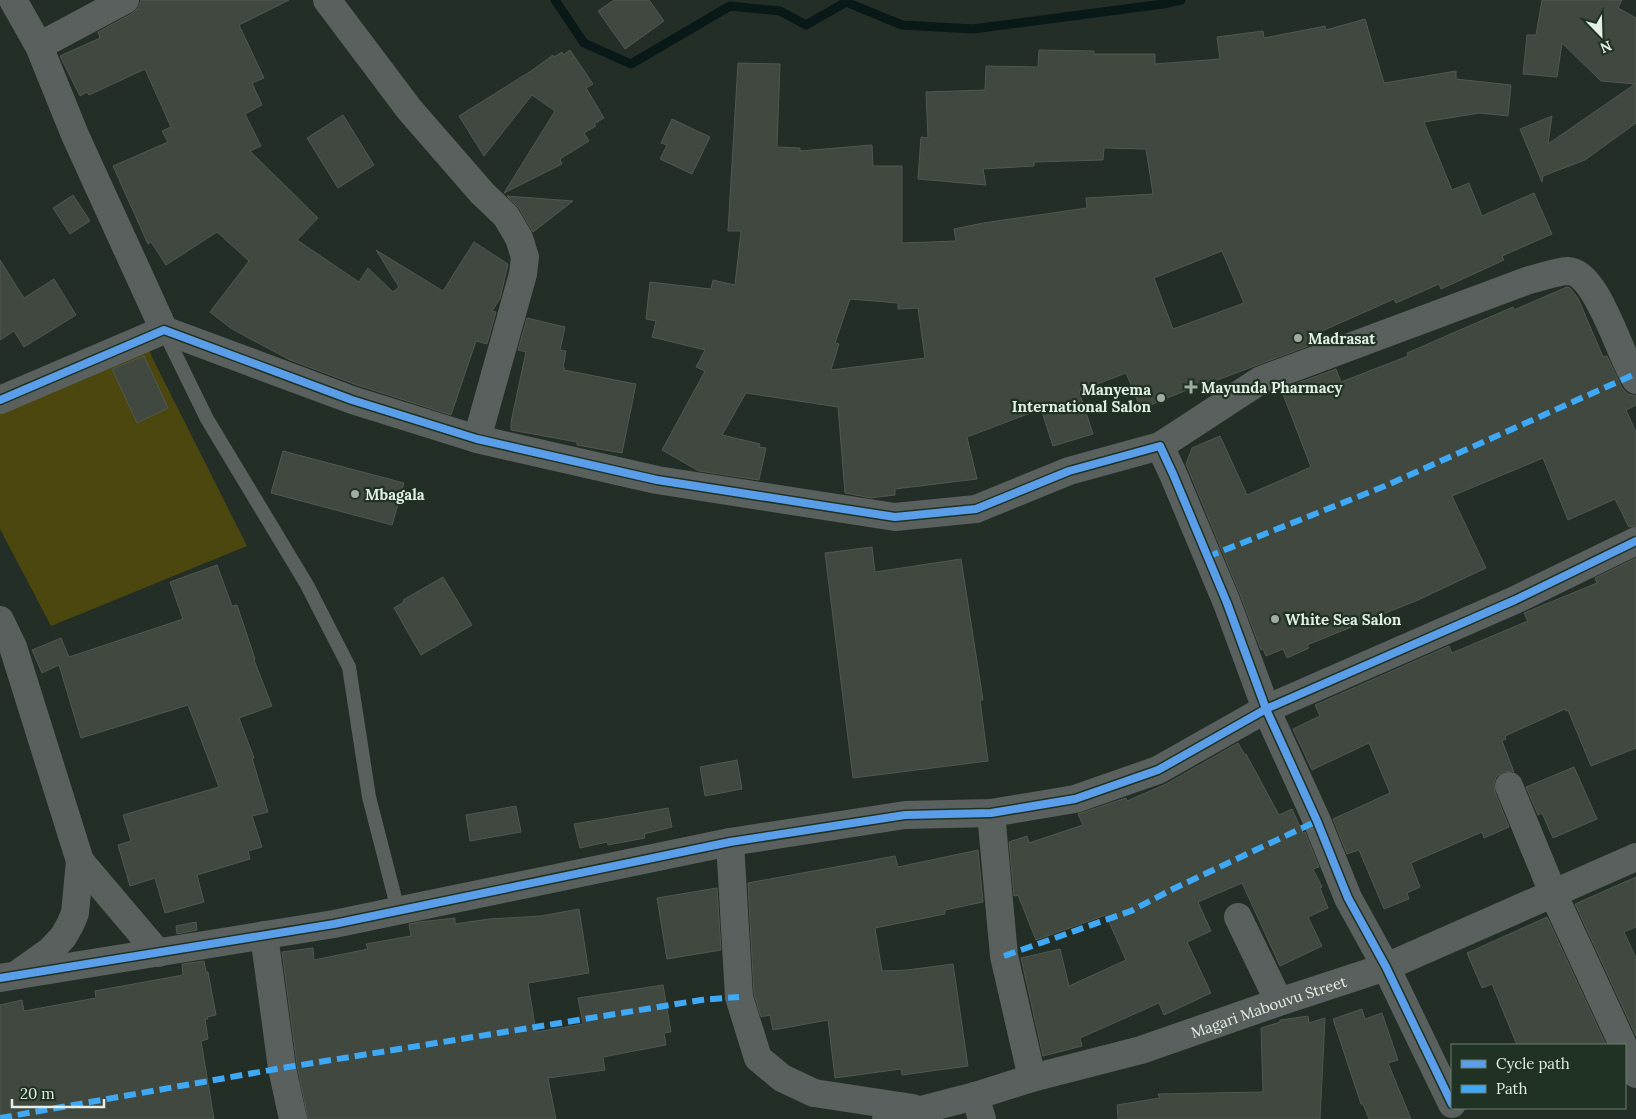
<svg xmlns="http://www.w3.org/2000/svg" width="1636" height="1119" font-family="Lora,serif">
	<style>
		.green { fill: #4b470e }
		.lines { fill: none; stroke-linecap: round; stroke-linejoin: round }
		.stream { stroke: #091918; stroke-width: 9 }
		.building { fill: #40483f; stroke: #505850; fill-rule: evenodd }
		.service { stroke: #5a605d; stroke-width: 14 }
		.minor { stroke: #5a605d; stroke-width: 28 }
		.quiet { stroke: #3fa9f5; stroke-width: 6; stroke-dasharray: 12 6; stroke-linecap: butt }
		.cycleway-casing { stroke: #1f3223; stroke-width: 11 }
		.cycleway { stroke: #5a9eea; stroke-width: 8 }
		.poi-dot { fill: #a0aba2; stroke: #1f3223; stroke-width: 2 }
		.labels { text-anchor: middle; dominant-baseline: central; stroke-width: 4.5; stroke-linejoin: round; paint-order: stroke }
		.poi-label { font-size: 15px; font-weight: bold; fill: #e3eee4; stroke: #1f3223; text-anchor: start }
		.street-label { font-size: 15px; fill: #e3eee4; stroke: #1f3223 }
	</style>
	<rect width="100%" height="100%" fill="#232e26"/>
	<path class="green" d="M145,340l8,19 94,187 -196,80 -51,-97v-131z"/>
	<g class="lines">
		<path class="stream" d="M555,0l29,43 47,21 99,-58 50,5 26,14 40,-23 56,23 71,4 190,-25 18,-4"/>
	</g>
	<g class="building">
		<path d="M141,0h148l-50,25 25,53 -12,5 10,22 -17,9 16,32 -11,5 68,67 -21,22 62,42 9,-14 25,24 6,-5 -23,-37 67,41 31,-49 34,22 -8,35 -8,12 4,1 -9,32 -11,-3 -25,74 -94,-30 -67,-25 -58,-31 -22,-17 39,-51 -32,-29 -51,33 -15,-23 -3,2 -35,-78 55,-24 -6,-11 9,-4 -26,-58 -56,26 -2,-3 -7,4 -20,-40 40,-18 -2,-6 35,-19 5,-5z"/>
		<path d="M614,0h35l15,21 -39,28 -27,-38z"/>
		<path d="M1542,0h80l-4,8 18,10v105l-51,37 -42,16 -1,6 -22,-53 32,-13 -4,28 87,-60 -34,-3 -39,-38 -5,34 -34,-3 4,-39h9z"/>
		<path d="M1365,19l19,64 72,-12v8l55,6 -3,31 -28,-3 -56,9 28,68 17,-7 13,33 52,-23 18,41 -50,22 2,4 -63,29 -2,-5 -43,19 -2,-4 -72,32 2,9 -112,42 -1,-2 -70,29 -15,-36 -47,18 14,43 -40,12 -12,-37 -74,28 10,42 -82,10v6l-24,3 -26,-5 -7,-86 -92,-14 -24,42 38,9 -1,3 7,1 -7,32 -60,-9 -37,-21 43,-79 -9,-4 9,-17 -53,-13 4,-16 -10,-2 4,-37 61,7 2,-9 22,5 6,-54h-13l10,-168 42,1 -3,83 23,1v3l72,-6 1,21h29v77l54,-2 -2,-12 29,-6 104,-15 -1,-10 67,-4 -7,-45 -42,-1 -1,12 -69,2v4l-51,3 3,16 -68,-6 3,-42 7,1 -2,-46 59,-2 1,-24 52,1 1,-17 55,1v3h61v10l65,-5 -3,-22 46,-6 1,7 61,-12 1,4zM1222,251l22,52 -71,26 -19,-51zM850,299l48,4v6l20,-1 7,50 -94,12 8,-26 -4,-1z"/>
		<path d="M570,50l23,34 -7,4 18,30 -10,6 2,2 -12,7 5,8 -29,18 2,5 -58,29 51,-82 -23,-16 -48,61 -25,-40 72,-45 22,-16 1,2 8,-5 1,3z"/>
		<path d="M343,115l31,50 -36,23 -31,-50z"/>
		<path d="M672,119l38,18 -18,37 -32,-15 7,-14 -6,-2z"/>
		<path d="M73,195l17,26 -20,13 -17,-26z"/>
		<path d="M507,196l66,5 -40,31 -14,-24z"/>
		<path d="M0,260l24,38 30,-19 22,36 -52,32 -10,-16 -14,9z"/>
		<path d="M1567,287l3,1 8,10 25,59 4,-1 15,32 6,6 8,2v9l-10,5 10,22v94l-7,1 -14,-28 -47,21 -25,-62 -91,38 34,72 -68,32 -111,45 2,3 -22,10 -4,-9 -17,7 -3,-7 -2,1 -20,-53 -55,-133 6,-16 28,-12 27,59 64,-28 -30,-78 55,-20 5,13 67,-26 -1,-3 106,-46 1,3z"/>
		<path d="M527,318l38,9 -5,23 6,1 -3,17h2l-1,2 72,14 -14,69 -45,-8v-3l-66,-12v-8l15,-70 -8,-2z"/>
		<path d="M144,356l24,52 -31,15 -25,-54z"/>
		<path d="M283,451l121,32 -12,42 -121,-32z"/>
		<path d="M872,547l3,25 86,-13 22,141h-3l8,61 -135,17 -28,-225z"/>
		<path d="M1636,558v190l-45,18 -23,-56 -2,1 -1,-2 -60,27 1,3 -4,2 12,31 -3,-1 -8,1 -7,5 -2,7 1,8 14,35 -25,11 -2,-6 -71,31 9,24 -13,6 2,6 -25,10 -25,-59 -12,4 -14,-35 57,-26 -21,-50 -57,27 -19,-41 27,-13 -5,-11 134,-59 3,7 76,-32 -4,-8 73,-30 -2,-5z"/>
		<path d="M217,565l15,41 5,-1 18,54 -1,1 18,46 -33,12 15,40h-2l16,54 -16,4 10,31 -14,4 2,8 -53,16 7,27 -39,11 -10,-35 -25,8 -12,-41 13,-4 -8,-26 96,-28 -31,-82 -107,33 -22,-73 -17,8 -10,-23 29,-12 8,19 114,-38 -13,-37z"/>
		<path d="M443,577l29,48 -51,30 -27,-47 10,-6 -1,-2z"/>
		<path d="M1238,743l7,12 1,-1 33,61 13,-6 11,24 2,-1 14,35 -6,2 9,18 -2,1 8,20 -20,9 14,29 -42,20 -38,-83 -44,19 13,29 -24,11 24,51 -47,22 -5,-12 -79,35 2,8 -39,10 -22,-98 39,-9 9,37 57,-26 -20,-45 -70,25 -18,-45 -4,1 -5,-54 18,-6 2,7 54,-18 -5,-11 48,-16 1,3 39,-17z"/>
		<path d="M737,760l5,29 -37,7 -5,-29z"/>
		<path d="M1574,767l23,52 -44,19 -11,-25 -4,2 -12,-28z"/>
		<path d="M516,806l5,26 -51,9 -4,-26z"/>
		<path d="M668,808l4,19 -28,7 1,4 -37,7 -1,-3 -27,6 -6,-24z"/>
		<path d="M978,850l5,52 -38,8v4l-70,14 7,43 25,-1 46,-6 15,102 -66,9 -1,-6 -66,9 -7,-58 -55,10 -3,-15 -9,2 -7,-23 -6,-111 147,-27 3,11z"/>
		<path d="M1636,877v50l-12,5 12,26v78l-61,-132z"/>
		<path d="M717,888l4,62 -54,9 -10,-61z"/>
		<path d="M579,909l10,64 -61,10 8,49 47,-8 -5,-26 85,-13 8,47 -7,1 2,12 -63,12 2,13 -57,8 8,41h-248l-11,-54 -15,-113 31,-4 1,12 54,-11 -2,-5 45,-8 -2,-12 10,-2 36,-4v6l34,-5 52,-3z"/>
		<path d="M1547,917l59,128h-89l-25,-61 -10,4 -15,-35z"/>
		<path d="M196,922l1,8 -20,4 -1,-8z"/>
		<path d="M204,961l2,11h2l8,43 -9,2 1,2h-3l3,20 -7,2 13,78h-214v-114l22,-5 2,11 72,-13 -1,-7 88,-16 -1,-11z"/>
		<path d="M1362,1009l3,10 17,-6 16,47 -10,3 23,56h-42l-6,-15h-2l-28,-85z"/>
		<path d="M1308,1016l1,7 16,-5 -5,101h-202l-1,-14 43,-7 -2,-4 105,-2 -2,-64 19,-6v-2z"/>
	</g>
	<g class="lines">
		<path class="service" d="M164,331l43,88 100,166 42,82 20,130 29,113"/>
		<g class="minor">
			<path d="M13,0l26,46 36,89 89,195"/>
			<path d="M327,0l82,109 73,84 24,23 13,22 6,19 -2,17 -46,165"/>
			<path d="M39,46l86,-46"/>
			<path d="M0,400l164,-70 188,70 125,39 180,41 238,37 81,-8 93,-38 91,-25 13,28 54,129 39,106 51,112 31,77 38,69 66,137"/>
			<path d="M1160,446l101,-66 268,-100c11,-2 28,-9 39,-9 30,1 52,86 68,109"/>
			<path d="M0,620l13,27 67,214 -5,52 -5,12 -7,12 -13,14 -31,22"/>
			<path d="M1509,786l44,107 70,152"/>
			<path d="M991,813l13,143 28,122"/>
			<path d="M730,842l9,155 19,61 24,20 32,15 99,15"/>
			<path d="M80,861l78,92"/>
			<path d="M1238,917l41,85"/>
			<path d="M264,935l18,133 11,51"/>
			<path d="M0,978l334,-54 396,-82 175,-27 86,-2 84,-14 83,-29 108,-61 249,-109 121,-59"/>
			<path d="M1625,1050l11,24"/>
			<path d="M975,1096l7,23"/>
			<path id="s1" d="M886,1119l89,-23 57,-18 109,-28 138,-48 107,-35 250,-110"/>
		</g>
		<g class="quiet">
			<path d="M1207,557l178,-71 248,-111"/>
			<path d="M1004,956l127,-45 42,-22 144,-68"/>
			<path d="M0,1118l282,-50 272,-44 147,-24 38,-3"/>
		</g>
		<defs>
			<g id="cycleway">
				<path d="M0,400l164,-70 188,70 125,39 180,41 238,37 81,-8 93,-38 91,-25 13,28 54,129 39,106 51,112 31,77 38,69 66,137"/>
				<path d="M0,978l334,-54 396,-82 175,-27 86,-2 84,-14 83,-29 108,-61 249,-109 121,-59"/>
			</g>
		</defs>
		<use href="#cycleway" class="cycleway-casing"/>
		<use href="#cycleway" class="cycleway"/>
	</g>
	<g class="poi-dot">
		<circle cx="1298" cy="338" r="5"/>
		<path d="M1188.5 379.5h5v5h5v5h-5v5h-5v-5h-5v-5h5z"/>
		<circle cx="1161" cy="398" r="5"/>
		<circle cx="355" cy="494" r="5"/>
		<circle cx="1275" cy="619" r="5"/>
	</g>
	<g class="labels">
		<g class="poi-label">
			<text x="1308" y="338">Madrasat</text>
			<text x="1201" y="387">Mayunda Pharmacy</text>
			<text x="1151" y="389" text-anchor="end">Manyema<tspan x="1151" dy="17">International Salon</tspan></text>
			<text x="365" y="494">Mbagala</text>
			<text x="1285" y="619">White Sea Salon</text>
		</g>
		<g class="street-label">
			<text stroke="none"><textPath href="#s1" startOffset="399">Magari Mabouvu Street</textPath></text>
		</g>
	</g>
	<rect x="1451" y="1044" width="175" height="65" fill="#1f3223" stroke="#6d7d70"/>
	<rect x="1461" y="1060" width="25" height="8" fill="#5a9eea" stroke="#6d7d70"/>
	<text x="1496" y="1069" font-size="15" fill="#e3eee4">Cycle path</text>
	<rect x="1461" y="1085" width="25" height="8" fill="#3fa9f5" stroke="#6d7d70"/>
	<text x="1496" y="1094" font-size="15" fill="#e3eee4">Path</text>
	<g transform="translate(1601 35) rotate(157)" stroke="#1f3223" stroke-width="4" paint-order="stroke">
	<path d="M0-4L9 19L0 12L-9 19Z" fill="#e3eee4"/>
	<text y="-8" font-size="14" font-weight="bold" text-anchor="middle" fill="#e3eee4">N</text>
	</g>
	<path d="M12 1099v8h92v-8" fill="none" stroke="#e3eee4" stroke-width="2.5"/>
	<text x="20" y="1099" font-size="15" fill="#e3eee4" stroke="#1f3223" stroke-width="4" paint-order="stroke">20 m</text>
</svg>
